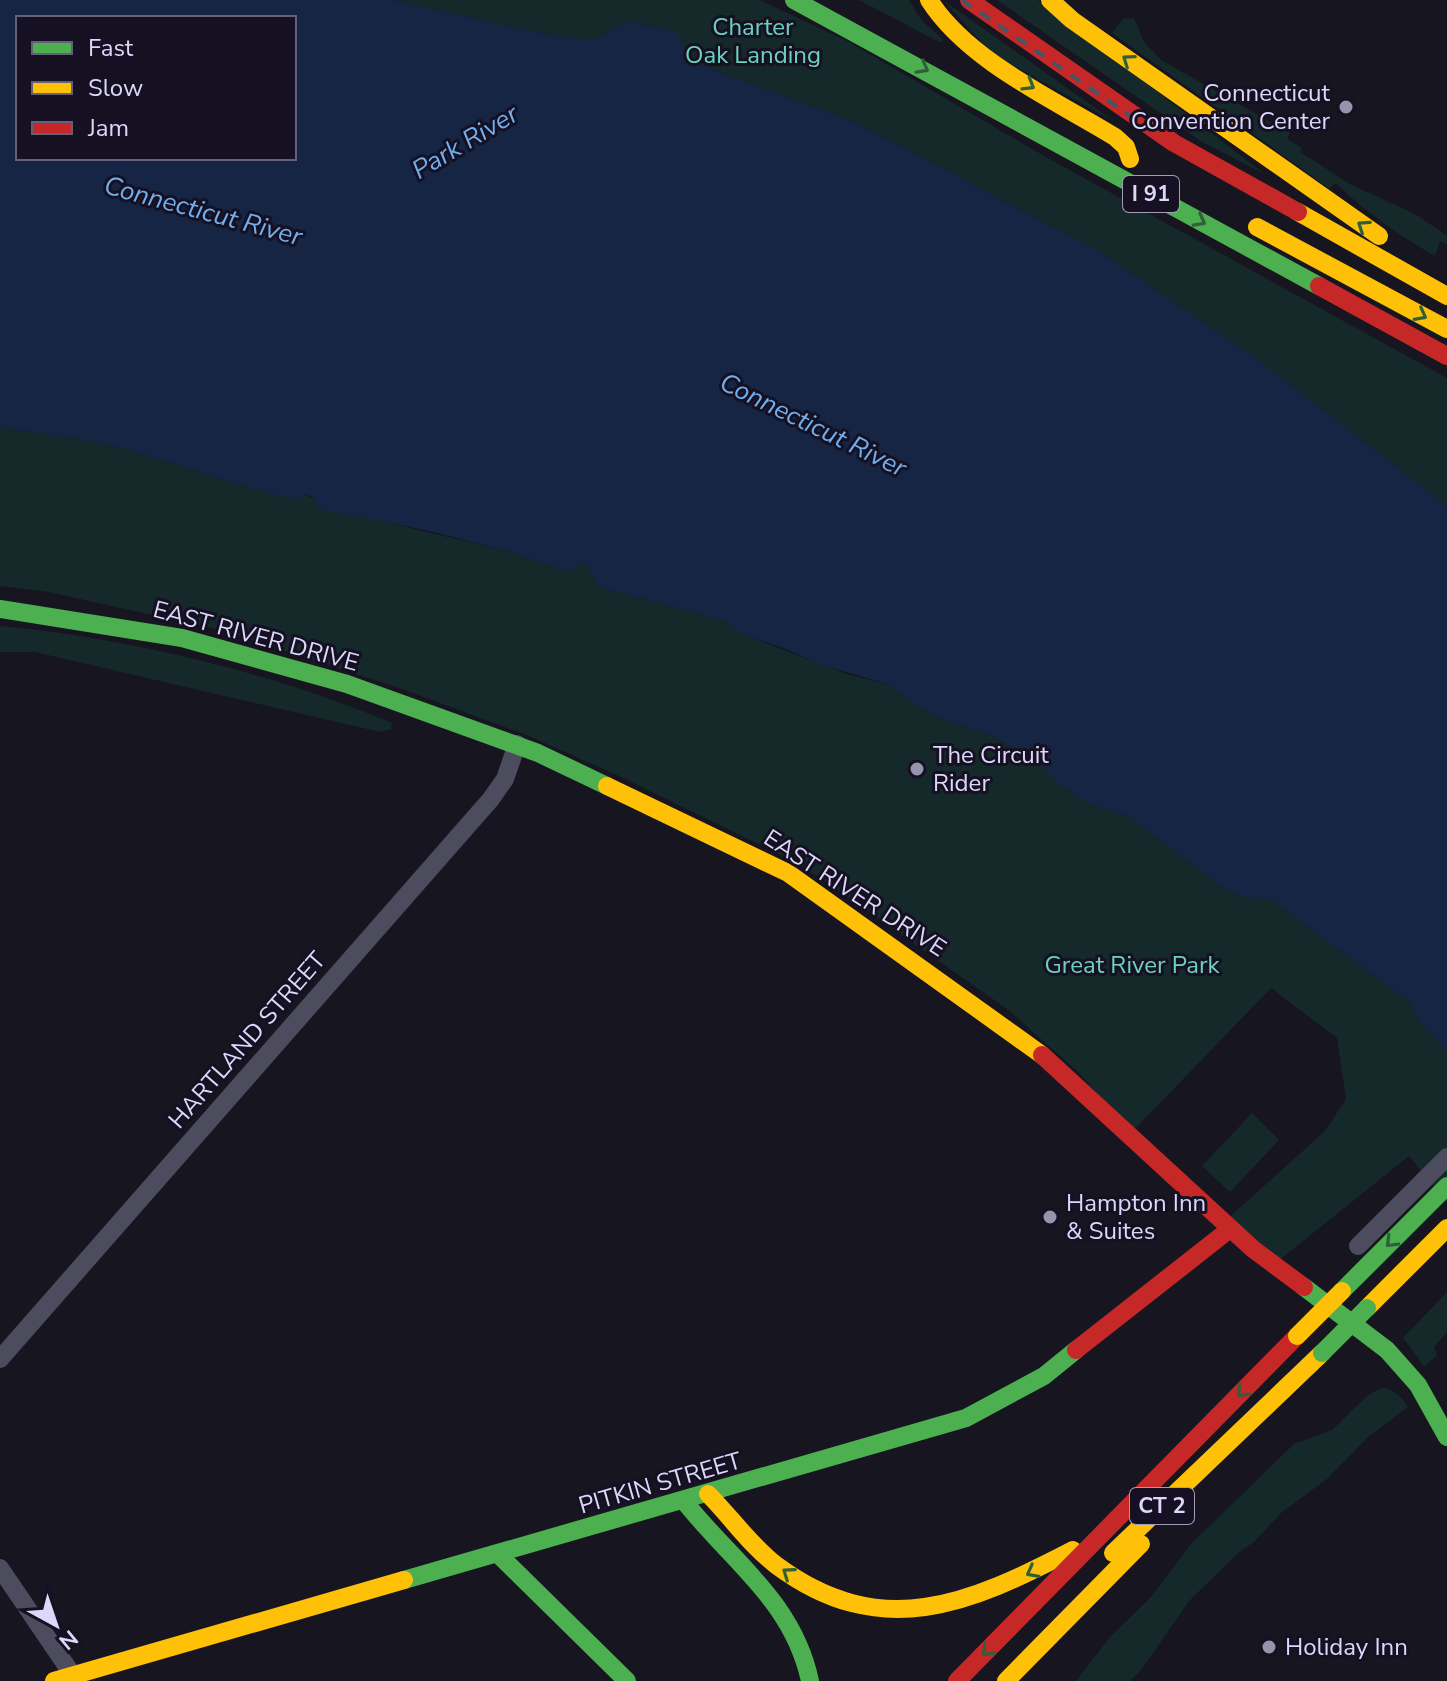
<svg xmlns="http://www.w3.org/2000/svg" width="1447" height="1681" font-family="'Nunito Sans',sans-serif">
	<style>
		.green { fill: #15292a }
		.water { fill: #162544; fill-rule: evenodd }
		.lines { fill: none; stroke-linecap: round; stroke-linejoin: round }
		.street { stroke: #4d4b5e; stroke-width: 18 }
		.fast { stroke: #4caf50; stroke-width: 18 }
		.slow { stroke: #ffc107; stroke-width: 18 }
		.jam { stroke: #c62828; stroke-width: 18 }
		.rail { stroke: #475666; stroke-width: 4; stroke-dasharray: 12 10; stroke-linecap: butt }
		.fast-bridge { stroke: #4caf50; stroke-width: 18 }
		.slow-bridge { stroke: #ffc107; stroke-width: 18 }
		.oneway { stroke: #30603a }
		.poi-dot { fill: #9893ad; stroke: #151123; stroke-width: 3 }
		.labels { text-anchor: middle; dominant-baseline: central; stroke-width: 6; stroke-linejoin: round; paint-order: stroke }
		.shield { fill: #151123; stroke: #a19cba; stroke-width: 2 }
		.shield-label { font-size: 22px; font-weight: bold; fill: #ddd7fa }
		.park-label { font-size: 24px; fill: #6cd2be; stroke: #151123 }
		.poi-label { font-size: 24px; fill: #ddd7fa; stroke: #151123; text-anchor: start }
		.street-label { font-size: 24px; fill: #ddd7fa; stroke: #151123 }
		.water-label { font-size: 26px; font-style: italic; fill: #71aeee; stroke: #151123 }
	</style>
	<rect width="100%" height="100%" fill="#17151f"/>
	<g class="green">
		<path d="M392,0h368l89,42 197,115 401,221v128l-191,-148 -158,-107 -239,-127 -168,-63 -15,-29 -51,-11 -31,19 -45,-5z"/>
		<path d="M859,0h50l13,21 21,18 -2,4z"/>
		<path d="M943,0l172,122 -124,-69z"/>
		<path d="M997,0h41l228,175 -64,-33z"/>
		<path d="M1134,18l10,24 17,18 129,73 -3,6 15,9 -2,4 50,32 67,31 30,21v9l-7,-4 -5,15c-37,-21 -69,-44 -100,-73l-5,6 -218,-156 11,-14z"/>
		<path d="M0,427c48,9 99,12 146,28 51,17 101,33 154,45l2,-6 71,25 138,33 54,19 13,-9 10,3 11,22 124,33 24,16 103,39 37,9 44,31 61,21 45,26 22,22 32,21 37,11 93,70 19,10 32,4 139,103 7,16 29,33v151l-38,-47 -132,106 -52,-41 100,-90 21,-32 -9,-61 -66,-50 -139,144 -55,-61 -70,-62 -176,-124 -44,-27 -170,-83 -88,-39 -124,-46 -185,-60 -171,-38 -49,-6z"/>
		<path d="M0,626c124,11 278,48 392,97l-1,6 -11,3 -345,-80h-35z"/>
		<path d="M1252,1113l27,27 -49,52 -28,-26z"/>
		<path d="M1447,1292v40l-13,15 3,9 -13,10 -21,-28z"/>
		<path d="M1381,1388c11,-1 22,10 27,19l-39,29 -42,43 -46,34 -27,29 -16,11 -48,47 -49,70 -11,11h-54l34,-44 40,-39 41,-54 103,-100 38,-14 35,-34z"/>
	</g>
	<path class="water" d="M0,0h392l157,35 45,5 31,-19 52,11 14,29 168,63 239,127 158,107 191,148v546l-29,-33 -7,-16 -139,-103 -32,-4 -19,-10 -93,-70 -37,-11 -32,-21 -22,-22 -45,-26 -61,-21 -44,-31 -65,-19 -41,-18 -35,-11 -23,-16 -124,-33 -11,-22 -9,-3 -3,7 -11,2 -54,-19 -86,-22 -106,-21 -6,-12 -10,-3 -3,7c-53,-13 -102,-29 -154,-46 -47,-16 -97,-19 -146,-28zM18,18h276v140h-276z"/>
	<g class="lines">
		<g class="street">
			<path d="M1358,1246l89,-89"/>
			<path d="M0,1359l491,-560 14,-20 12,-35"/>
			<path d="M0,1568l72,106"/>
		</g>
		<g class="fast">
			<path d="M794,0l525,286"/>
			<path d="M0,609l182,29 165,46 191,69 69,33"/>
			<path d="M1304,1287l83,63 31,35 29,52"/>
			<path d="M1342,1291l105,-105"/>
			<path d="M684,1501c48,61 109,100 126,180"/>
			<path d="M498,1554l129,127"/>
			<path d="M404,1580l562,-162 78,-42 32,-26"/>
		</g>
		<g class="slow">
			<path d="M929,0c39,61 124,99 186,137l11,10 4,12"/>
			<path d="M1050,0l22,20 307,216"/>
			<path d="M1298,212l149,84"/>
			<path d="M1257,227l190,102"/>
			<path d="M607,786l181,87 254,182"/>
			<path d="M1367,1308l80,-80"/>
			<path d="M708,1494c23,23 42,51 68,71 105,78 193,39 297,-15"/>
			<path d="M1113,1553l209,-200"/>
			<path d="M54,1681l350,-101"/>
			<path d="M1006,1681l135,-137"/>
		</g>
		<g class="jam">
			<path d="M969,0l205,143 124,69"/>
			<path d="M1319,286l128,70"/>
			<path d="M1042,1055l211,194 51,38"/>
			<path d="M1076,1350l154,-121"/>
			<path d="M957,1681l340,-345"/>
		</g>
		<path class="rail" d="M962,0l189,130"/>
		<path class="fast-bridge" d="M1322,1353l45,-45"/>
		<path class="slow-bridge" d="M1297,1336l45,-45"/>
	</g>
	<defs><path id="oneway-chevron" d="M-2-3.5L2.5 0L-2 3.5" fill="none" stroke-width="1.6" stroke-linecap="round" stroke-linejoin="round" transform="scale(2)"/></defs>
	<g class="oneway">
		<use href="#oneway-chevron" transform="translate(1128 60) rotate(-145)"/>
		<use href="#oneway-chevron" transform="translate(923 68) rotate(29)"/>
		<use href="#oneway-chevron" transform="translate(1029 85) rotate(31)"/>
		<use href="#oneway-chevron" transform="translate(1200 221) rotate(29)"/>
		<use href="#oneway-chevron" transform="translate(1363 226) rotate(-146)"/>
		<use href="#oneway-chevron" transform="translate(1421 315) rotate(28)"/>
		<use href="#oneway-chevron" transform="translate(1391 1242) rotate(135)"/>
		<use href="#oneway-chevron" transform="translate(1242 1392) rotate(135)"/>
		<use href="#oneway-chevron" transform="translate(1032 1572) rotate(152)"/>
		<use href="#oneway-chevron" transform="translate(788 1573) rotate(-145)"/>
		<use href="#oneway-chevron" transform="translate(987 1651) rotate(135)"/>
	</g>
	<g class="poi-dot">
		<circle cx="1346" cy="107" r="8"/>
		<circle cx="917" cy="769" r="8"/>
		<circle cx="1050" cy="1217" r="8"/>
		<circle cx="1269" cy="1647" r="8"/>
	</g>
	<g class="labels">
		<g class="shield">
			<rect x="1123" y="176" width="56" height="36" rx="6"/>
			<rect x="1130" y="1488" width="64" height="36" rx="6"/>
		</g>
		<g class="shield-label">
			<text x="1151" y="194">I 91</text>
			<text x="1162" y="1506">CT 2</text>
		</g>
		<g class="park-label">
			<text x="753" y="27">Charter<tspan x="753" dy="28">Oak Landing</tspan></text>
			<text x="1132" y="965">Great River Park</text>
		</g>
		<g class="poi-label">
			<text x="1330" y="93" text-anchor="end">Connecticut<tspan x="1330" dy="28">Convention Center</tspan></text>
			<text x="933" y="755">The Circuit<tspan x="933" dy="28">Rider</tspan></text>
			<text x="1066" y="1203">Hampton Inn<tspan x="1066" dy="28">&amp; Suites</tspan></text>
			<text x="1285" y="1647">Holiday Inn</text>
		</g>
		<g class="street-label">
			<text transform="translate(256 636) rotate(15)">EAST RIVER DRIVE</text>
			<text transform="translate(855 893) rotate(33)">EAST RIVER DRIVE</text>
			<text transform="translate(247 1040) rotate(-49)">HARTLAND STREET</text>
			<text transform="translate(660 1483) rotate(-16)">PITKIN STREET</text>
		</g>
		<g class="water-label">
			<text transform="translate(465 142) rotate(-31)">Park River</text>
			<text transform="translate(203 211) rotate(15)">Connecticut River</text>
			<text transform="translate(813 425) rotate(26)">Connecticut River</text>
		</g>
	</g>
	<rect x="16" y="16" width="280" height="144" fill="#151123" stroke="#656079" stroke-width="2"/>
	<rect x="32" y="42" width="40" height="12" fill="#4caf50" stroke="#656079" stroke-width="2"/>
	<text x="88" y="56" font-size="24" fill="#ddd7fa">Fast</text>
	<rect x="32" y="82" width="40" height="12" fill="#ffc107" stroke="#656079" stroke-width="2"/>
	<text x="88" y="96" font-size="24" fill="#ddd7fa">Slow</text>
	<rect x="32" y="122" width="40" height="12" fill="#c62828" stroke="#656079" stroke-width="2"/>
	<text x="88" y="136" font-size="24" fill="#ddd7fa">Jam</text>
	<g transform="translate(56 1625) rotate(140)" stroke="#151123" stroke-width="6" paint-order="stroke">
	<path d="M0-6L14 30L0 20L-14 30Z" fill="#ddd7fa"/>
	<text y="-12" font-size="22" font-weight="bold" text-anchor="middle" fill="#ddd7fa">N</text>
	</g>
</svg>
